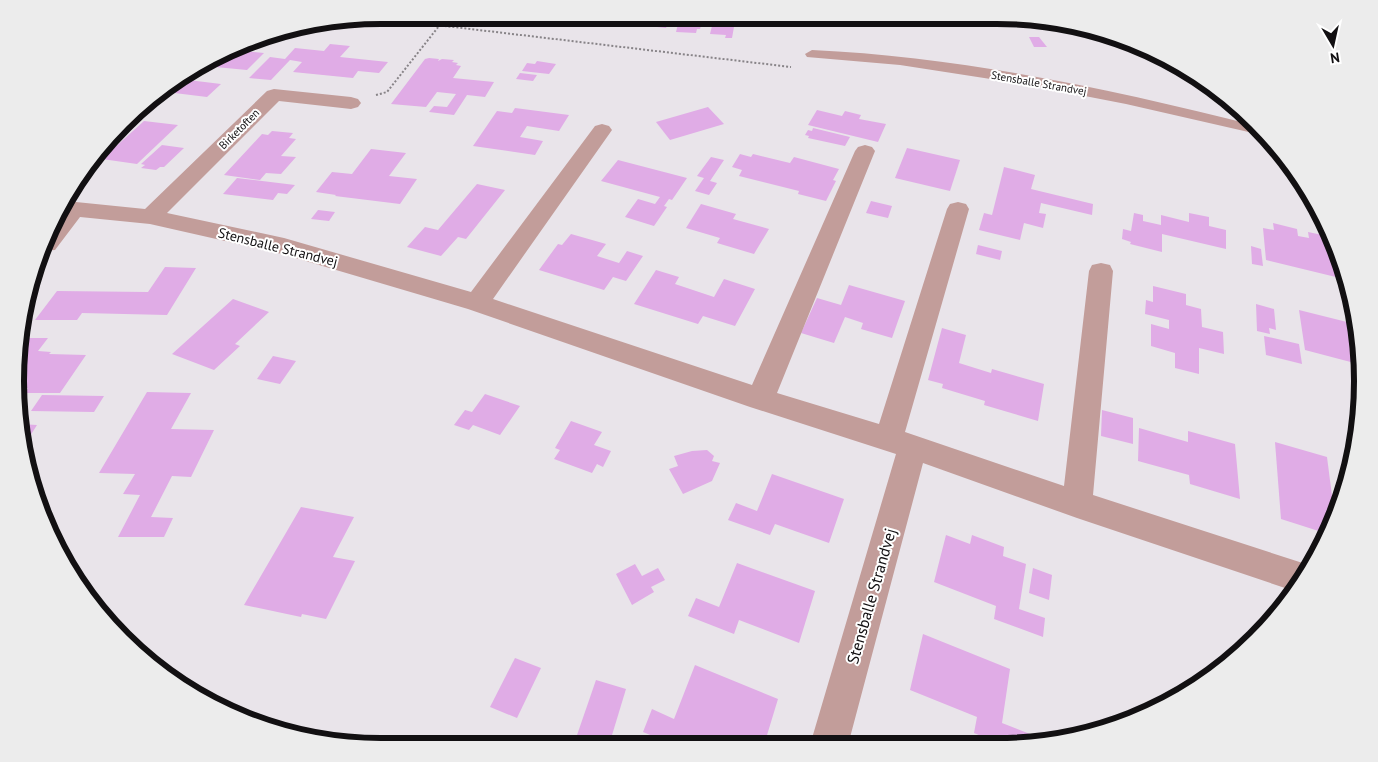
<svg xmlns="http://www.w3.org/2000/svg" width="1378" height="762" font-family="'PT Sans',sans-serif">
	<style>
		.building { fill: #e0ace6 }
		.lines { fill: none; stroke-linecap: round; stroke-linejoin: round }
		.path { stroke: #878387; stroke-width: 2; stroke-dasharray: 2 2; stroke-linecap: butt }
		.lane { fill: #c29d9a; fill-rule: evenodd }
		.street { fill: #c29d9a; fill-rule: evenodd }
		.labels { text-anchor: middle; dominant-baseline: central; stroke-width: 4; stroke-linejoin: round; paint-order: stroke }
		.far-street-label { font-size: 11px; fill: #121012; stroke: #fff }
		.street-label { font-size: 14px; fill: #121012; stroke: #fff }
		.near-street-label { font-size: 16px; fill: #121012; stroke: #fff }
		.rim { fill: none; stroke: #121012; stroke-width: 6 }
	</style>
	<rect width="100%" height="100%" fill="#e9e4ea"/>
	<g class="building">
		<path d="M543,15h19l-4,7 -18,-1z"/>
		<path d="M569,15h14l-7,11 -11,-1z"/>
		<path d="M590,15h16l-5,10 -15,-2z"/>
		<path d="M786,15l15,1 5,3 -10,3z"/>
		<path d="M618,16l15,1 -5,9 -15,-2z"/>
		<path d="M647,16l23,2 -4,10 -9,-1 2,-4 -7,-1 -2,5 -8,-1z"/>
		<path d="M901,16h35l-1,8 -35,-4z"/>
		<path d="M682,22l15,1v2l4,1 -1,3h-3l-1,4 -20,-1 2,-8h4z"/>
		<path d="M712,26l22,1 -2,11h-7l1,-3 -16,-1z"/>
		<path d="M1029,37h10l8,10h-13z"/>
		<path d="M330,44l20,2 -10,11 48,5 -9,11 -21,-2 -5,7 -60,-6 9,-10 -12,-2 -19,20 -22,-2 21,-21 15,2 10,-11 29,3z"/>
		<path d="M234,50l30,3 -17,17 -42,-4z"/>
		<path d="M429,58l10,1 -1,2 4,-2 12,1 -2,2 6,1 -2,2 5,1 -8,12 41,4 -9,15 -18,-2 -13,20 -25,-3 5,-6 13,1 9,-13 -19,-2 -11,15 -35,-3 34,-45z"/>
		<path d="M537,61l19,3 -7,10 -27,-3 5,-8 8,1z"/>
		<path d="M520,73l17,2 -4,6 -17,-2z"/>
		<path d="M180,79l41,5 -14,13 -49,-6z"/>
		<path d="M708,107l16,17 -54,16 -14,-18z"/>
		<path d="M515,108l54,7 -10,16 -32,-5 -7,11 23,4 -8,14 -62,-9 24,-35 15,2z"/>
		<path d="M817,110l25,6 3,-5 16,4 -2,4 27,5 -8,18 -70,-17z"/>
		<path d="M144,121l34,4 -41,39 -35,-5z"/>
		<path d="M813,128l37,9 -5,9 -37,-8 1,-2 -4,-1 3,-5 4,1z"/>
		<path d="M272,131l21,2 -4,5 7,1 -15,17 15,1 -15,17 -15,-1 -6,7 -36,-5 38,-41 6,1z"/>
		<path d="M162,145l22,3 -20,19h-4l-4,3 -15,-2 4,-3 -4,-1z"/>
		<path d="M907,148l53,12 -10,31 -55,-13z"/>
		<path d="M371,149l35,4 -17,23 28,3 -17,25 -65,-8 1,-1 -20,-3 16,-20 20,2z"/>
		<path d="M740,154l11,3 2,-3 37,9 4,-6 45,12 -6,11 3,1 -10,20 -28,-7 1,-3 -60,-15 3,-6 -10,-3z"/>
		<path d="M711,157l13,3 -14,21 7,2 -8,12 -14,-4 9,-13 -7,-2z"/>
		<path d="M618,160l69,18 -15,22 -3,-1 -5,7 3,1 -13,19 -29,-9 13,-18 17,5 5,-7 -59,-16z"/>
		<path d="M1004,167l31,8 -4,14 62,15 -1,11 -51,-12 -2,10 7,1 -3,14 -19,-5 -4,17 -41,-10 5,-17 8,2z"/>
		<path d="M237,178l58,7 -8,9 -9,-1 -5,7 -50,-6z"/>
		<path d="M477,184l28,6 -39,49 -8,-2 -17,19 -34,-9 18,-20 13,3z"/>
		<path d="M871,201l21,5 -4,12 -22,-5z"/>
		<path d="M701,204l35,10 -3,5 36,10 -15,25 -37,-11 3,-5 -34,-10z"/>
		<path d="M318,210l17,2 -6,9 -18,-2z"/>
		<path d="M1134,213l9,2v6l18,4v-10l28,7v-9l20,4v9l17,4v19l-64,-15v18l-32,-8 1,-2 -9,-3 1,-10 8,2z"/>
		<path d="M1273,223l24,6 1,7 11,2 -1,-6 24,5 9,25 3,17 -78,-19 -3,-32 11,2z"/>
		<path d="M571,234l35,10 -9,12 22,7 8,-12 16,5 -17,25 -13,-4 -9,13 -65,-20 19,-26 4,1z"/>
		<path d="M978,245l24,6 -2,9 -24,-6z"/>
		<path d="M1251,246l10,3 2,17 -11,-2z"/>
		<path d="M165,267l31,1 -29,47 -85,-2 -5,7h-42l22,-29 91,1z"/>
		<path d="M656,270l23,7 -4,7 39,13 10,-18 31,10 -20,37 -32,-10 -5,8 -64,-20z"/>
		<path d="M849,285l56,16 -13,37 -31,-9 2,-6 -18,-6 -11,26 -33,-10 16,-35 24,7z"/>
		<path d="M1153,286l33,8v11l15,4 1,18 21,5 1,22 -25,-6v26l-24,-6v-15l-24,-7v-22l18,5v-9l-24,-6 1,-14 7,2z"/>
		<path d="M233,299l36,13 -34,32 5,2 -26,24 -42,-16z"/>
		<path d="M1256,304l18,5 2,21 -7,-2 1,6 -13,-3z"/>
		<path d="M1299,310l52,13 1,5 6,1 4,36 -57,-15z"/>
		<path d="M942,328l24,7 -7,28 32,10 1,-4 52,15 -6,37 -54,-16 1,-4 -43,-13 1,-4 -15,-4z"/>
		<path d="M1264,336l35,8 3,20 -36,-9z"/>
		<path d="M24,338h24l-10,13 13,1 -2,2 37,1 -26,38h-35l3,-5h-11z"/>
		<path d="M273,356l23,5 -16,23 -23,-5z"/>
		<path d="M147,392l44,1 -20,36 43,1 -23,47 -19,-1 -21,41 22,1 -9,19h-46l22,-42 -17,-1 12,-20 -36,-1z"/>
		<path d="M485,394l35,12 -20,29 -27,-10 -4,5 -15,-5 11,-15 7,2z"/>
		<path d="M42,395l62,1 -10,16 -63,-1z"/>
		<path d="M1102,410l31,8v26l-32,-8z"/>
		<path d="M571,421l31,11 -8,13 17,6 -8,16 -6,-3 -5,9 -38,-14 6,-9 -5,-2z"/>
		<path d="M20,424l17,1 -12,19v-1z"/>
		<path d="M1139,428l49,14v-11l47,13 5,55 -50,-15 -1,-9 -51,-14z"/>
		<path d="M1275,442l52,15 8,62 -7,15 -47,-15z"/>
		<path d="M707,450l7,6 -2,5 8,2 -8,18 -29,13 -14,-25 9,-3 -4,-10 18,-5z"/>
		<path d="M772,474l72,25 -15,44 -54,-19 -5,11 -42,-15 8,-17 21,8z"/>
		<path d="M301,507l53,10 -21,40 22,4 -29,58 -24,-5 -1,3 -57,-12z"/>
		<path d="M946,535l24,9 2,-9 32,12 -1,9 23,8 -7,45 26,9 -2,19 -49,-18 2,-13 -62,-24z"/>
		<path d="M737,563l78,28 -16,52 -60,-23 -5,14 -46,-18 8,-18 23,9z"/>
		<path d="M635,564l7,12 16,-8 7,12 -14,7 3,5 -22,13 -16,-31z"/>
		<path d="M1033,568l19,7 -3,25 -20,-7z"/>
		<path d="M923,634l87,35 -8,54 28,11 -1,10h-29l-26,-11 3,-16 -67,-27z"/>
		<path d="M515,658l26,10 -24,50 -27,-11z"/>
		<path d="M695,665l83,34 -14,46h-43l-22,-9 -3,9h-22l-31,-13 9,-23 22,10z"/>
		<path d="M596,680l30,9 -17,56 -33,-7z"/>
	</g>
	<g class="lines">
		<g class="path">
			<path d="M369,17l422,50"/>
			<path d="M376,95l11,-3 52,-66"/>
		</g>
		<path class="lane" d="M812,50c150,7 300,39 445,76l9,10 -140,-32 -103,-20 -123,-19 -93,-8 -2,-3z"/>
		<path class="street" d="M274,89l77,8 7,2 3,4 -3,4 -7,2 -72,-8 -112,112 117,25 187,54 124,-166 7,-2 7,2 3,4 -119,169 259,86 103,-234 3,-4 7,-2 7,2 3,4 -98,242 102,31 68,-215 3,-5 8,-2 8,2 3,5 -64,223 159,54 25,-215 3,-6 9,-2 9,2 3,6 -20,224 219,71 -18,25 -217,-73 -154,-55 -75,282h-38l86,-291 -146,-47 -282,-98 -186,-55 -132,-30 -70,-7 -25,33 -12,1 23,-50 79,8 122,-118z"/>
	</g>
	<g class="labels">
		<g class="far-street-label">
			<text transform="translate(1039 83) rotate(10)">Stensballe Strandvej</text>
			<text transform="translate(239 129) rotate(-45)">Birketoften</text>
		</g>
		<g class="street-label">
			<text transform="translate(278 247) rotate(14)">Stensballe Strandvej</text>
		</g>
		<g class="near-street-label">
			<text transform="translate(871 596) rotate(-74)">Stensballe Strandvej</text>
		</g>
	</g>
	<path d="M0 0H1378V762H0ZM381 24H997A357 357 0 0 1 1354 381V381A357 357 0 0 1 997 738H381A357 357 0 0 1 24 381V381A357 357 0 0 1 381 24Z" fill="#ececec" fill-rule="evenodd"/>
	<path class="rim" d="M381 24H997A357 357 0 0 1 1354 381V381A357 357 0 0 1 997 738H381A357 357 0 0 1 24 381V381A357 357 0 0 1 381 24Z"/>
	<g transform="translate(1333 45) rotate(171)" stroke="#ffffff" stroke-width="4" paint-order="stroke">
	<path d="M0-4L9 19L0 12L-9 19Z" fill="#121012"/>
	<text y="-8" font-size="14" font-weight="bold" text-anchor="middle" fill="#121012">N</text>
	</g>
</svg>
